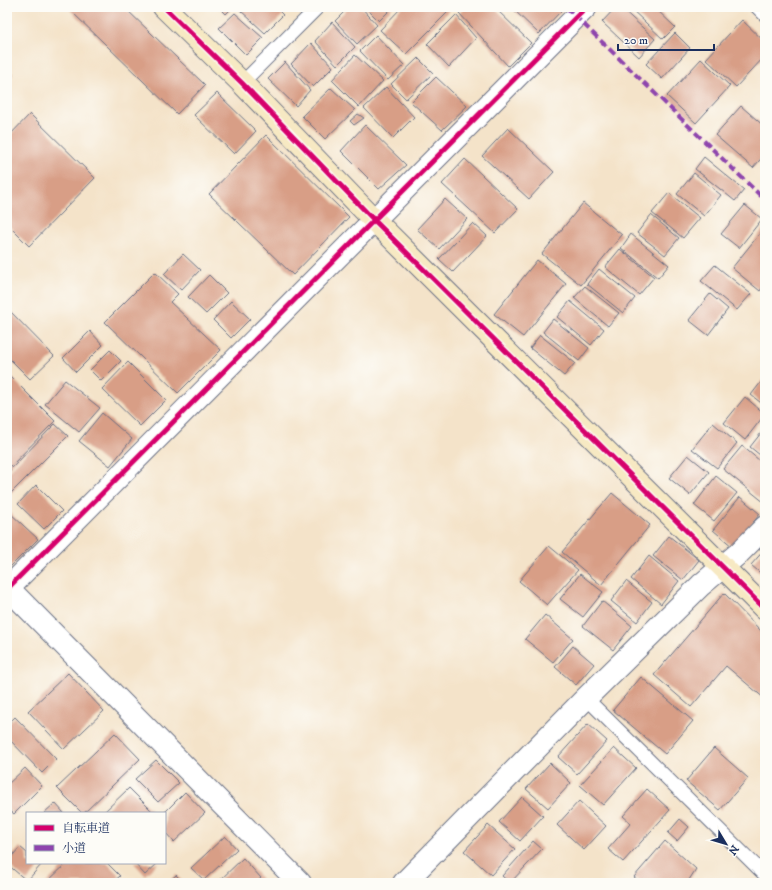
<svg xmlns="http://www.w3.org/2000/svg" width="772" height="890" font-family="'IM FELL DW Pica','Noto Serif JP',serif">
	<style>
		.building { fill: #d89e86 }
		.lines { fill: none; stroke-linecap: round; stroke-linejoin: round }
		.lane-casing { stroke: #676e83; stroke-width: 15 }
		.street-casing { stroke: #676e83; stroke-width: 24 }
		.secondary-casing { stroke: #676e83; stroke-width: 24 }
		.lane { stroke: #fff; stroke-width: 13 }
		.street { stroke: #fff; stroke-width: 22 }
		.secondary { stroke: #f7e9c3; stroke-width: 22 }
		.quiet { stroke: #8e44ad; stroke-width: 4; stroke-dasharray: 8 4; stroke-linecap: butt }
		.cycleway-casing { stroke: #fdfcf7; stroke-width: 8 }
		.cycleway { stroke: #d6006c; stroke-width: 5 }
	</style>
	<rect width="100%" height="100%" fill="#fdfcf7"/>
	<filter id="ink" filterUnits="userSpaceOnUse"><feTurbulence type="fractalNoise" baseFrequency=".025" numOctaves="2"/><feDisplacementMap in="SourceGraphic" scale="8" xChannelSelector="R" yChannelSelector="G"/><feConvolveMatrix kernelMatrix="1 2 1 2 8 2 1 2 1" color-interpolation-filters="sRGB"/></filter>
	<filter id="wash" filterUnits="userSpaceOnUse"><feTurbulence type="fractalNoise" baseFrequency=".012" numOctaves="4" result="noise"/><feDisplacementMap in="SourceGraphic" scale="16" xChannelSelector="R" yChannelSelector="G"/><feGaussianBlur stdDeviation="0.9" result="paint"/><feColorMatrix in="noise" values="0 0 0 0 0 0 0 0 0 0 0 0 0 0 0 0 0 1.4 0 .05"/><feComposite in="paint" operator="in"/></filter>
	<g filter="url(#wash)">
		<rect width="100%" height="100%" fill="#f4e3c9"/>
		<g id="blocks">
			<g class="building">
				<path d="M73,7h51l81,78 -28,29 -107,-104z"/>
				<path d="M219,7h14l-7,7z"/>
				<path d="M243,7h32l8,8 -18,18 -25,-23z"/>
				<path d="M349,7h12l16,18 -20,19 -22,-23z"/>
				<path d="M365,7h28l-14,14z"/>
				<path d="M402,7h45l3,3 -44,44 -26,-24z"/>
				<path d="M465,7h29l37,36 -23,23 -49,-53z"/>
				<path d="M511,7h50l2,2 -24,25z"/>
				<path d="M616,7h4l35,32 -16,18 -37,-35z"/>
				<path d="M629,7h25l21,20 -12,12z"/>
				<path d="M235,13l28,25 -17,17 -27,-27z"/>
				<path d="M456,15l20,23 -27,29 -22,-23z"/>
				<path d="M742,20l23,22v14l-29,31 -30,-28z"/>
				<path d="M332,22l23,25 -18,18 -22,-24z"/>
				<path d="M675,33l15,15 -28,31 -16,-15z"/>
				<path d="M376,35l28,30 -16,15 -28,-29z"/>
				<path d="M311,43l22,24 -20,20 -22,-23z"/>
				<path d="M355,55l28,26 -24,26 -27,-27z"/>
				<path d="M418,58l15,15 -27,26 -15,-15z"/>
				<path d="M701,59l29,27 -34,37 -29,-27z"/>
				<path d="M285,62l25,28 -14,16 -28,-27z"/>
				<path d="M7,68l6,6 -6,7z"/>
				<path d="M436,77l31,29 -25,24 -31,-28z"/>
				<path d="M386,87l28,30 -21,21 -29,-30z"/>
				<path d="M331,88l24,22 -30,29 -23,-23z"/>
				<path d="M217,93l39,38 -22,23 -40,-39z"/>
				<path d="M741,106l24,21v27l-12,14 -38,-33z"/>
				<path d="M30,114l65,64 -66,68 -22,-22v-86z"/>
				<path d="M358,114l6,4 -10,7 -4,-4z"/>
				<path d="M365,125l41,40 -27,24 -38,-38z"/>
				<path d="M508,128l46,44 -25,27 -47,-43z"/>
				<path d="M266,135l83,82 -56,58 -84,-81z"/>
				<path d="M704,157l40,33 -9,11 -40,-32z"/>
				<path d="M465,159l53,50 -23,24 -53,-49z"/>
				<path d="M694,173l27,22 -17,21 -27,-22z"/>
				<path d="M669,193l31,25 -17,20 -31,-25z"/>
				<path d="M445,199l22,20 -28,30 -22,-20z"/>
				<path d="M583,203l39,32 -41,50 -39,-31z"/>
				<path d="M745,205l17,14 -23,29 -18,-14z"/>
				<path d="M651,215l28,23 -14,17 -28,-22z"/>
				<path d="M473,223l14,13 -34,36 -14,-13z"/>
				<path d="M765,227v57l-5,7 -28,-23z"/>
				<path d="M631,234l38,31 -11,13 -37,-30z"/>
				<path d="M620,249l34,28 -15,18 -34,-28z"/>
				<path d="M183,254l17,16 -19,20 -17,-16z"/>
				<path d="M537,260l29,24 -43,53 -29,-23z"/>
				<path d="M715,265l36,29 -14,16 -36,-29z"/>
				<path d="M599,269l36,29 -12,15 -36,-29z"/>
				<path d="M155,272l23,22 -8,8 51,48 -43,43 -73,-71z"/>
				<path d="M209,275l18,18 -21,21 -18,-17z"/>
				<path d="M585,286l34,27 -11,13 -34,-28z"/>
				<path d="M710,294l18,15 -20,26 -19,-15z"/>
				<path d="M231,301l19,18 -19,19 -18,-18z"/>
				<path d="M570,301l34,28 -13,16 -34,-28z"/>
				<path d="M7,308l47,48 -24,23 -23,-23z"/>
				<path d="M553,319l36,29 -10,13 -36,-29z"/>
				<path d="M90,331l13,14 -27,27 -13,-14z"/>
				<path d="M540,335l35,28 -11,13 -34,-28z"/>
				<path d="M110,350l11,11 -20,20 -11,-11z"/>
				<path d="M128,362l38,38 -26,26 -38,-37z"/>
				<path d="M7,373l48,48 -48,49z"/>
				<path d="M765,377v29l-14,-11z"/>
				<path d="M65,380l35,28 -21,24 -34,-28z"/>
				<path d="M745,397l20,17 -20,26 -21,-17z"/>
				<path d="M102,413l30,26 -22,27 -31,-25z"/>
				<path d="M713,423l24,20 -20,25 -25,-19z"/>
				<path d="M55,424l13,12 -61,61v-24z"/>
				<path d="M765,428v31l-15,-12z"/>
				<path d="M742,446l23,19v38l-42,-34z"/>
				<path d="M688,455l21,17 -19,23 -21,-17z"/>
				<path d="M716,476l21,17 -23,28 -20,-16z"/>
				<path d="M36,485l26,26 -18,18 -26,-25z"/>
				<path d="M612,493l38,32 -49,60 -39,-33z"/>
				<path d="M740,497l20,17 -27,33 -20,-17z"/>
				<path d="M10,513l28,26 -29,29 -2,-2v-50z"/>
				<path d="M669,536l30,24 -16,20 -30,-24z"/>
				<path d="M549,546l29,24 -31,35 -28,-24z"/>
				<path d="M765,549v28l-14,-12z"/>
				<path d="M649,556l30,25 -18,23 -30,-25z"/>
				<path d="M580,574l23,18 -20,25 -23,-18z"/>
				<path d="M626,581l26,21 -15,20 -26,-21z"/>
				<path d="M724,593l41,42v64l-39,-33 -35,41 -37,-32z"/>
				<path d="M602,601l30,25 -19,24 -30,-24z"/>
				<path d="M545,615l28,24 -20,23 -28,-23z"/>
				<path d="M573,646l21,18 -18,21 -21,-18z"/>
				<path d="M68,673l36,38 -40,38 -36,-38z"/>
				<path d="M641,677l52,44 -28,33 -52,-44z"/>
				<path d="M15,717l41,42 -14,14 -35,-36v-12z"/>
				<path d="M588,724l19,17 -30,33 -19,-17z"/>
				<path d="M115,733l25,26 -56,54h-2l-25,-25z"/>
				<path d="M614,748l22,20 -33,37 -23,-20z"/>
				<path d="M714,748l34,30 -28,32 -34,-29z"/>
				<path d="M156,760l23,23 -21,19 -23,-23z"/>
				<path d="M550,763l21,20 -23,25 -22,-19z"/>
				<path d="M25,768l17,18 -28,28 -7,-6v-23z"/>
				<path d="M129,788l22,22 -2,3h-46z"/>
				<path d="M647,789l23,21 -47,52 -15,-13 23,-26 -8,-7z"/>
				<path d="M185,792l20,21 -31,29 -9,-10v-19h-1z"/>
				<path d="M522,797l21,19 -23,25 -21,-19z"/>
				<path d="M579,801l27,25 -22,24 -27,-25z"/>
				<path d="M55,803l9,10h-20z"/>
				<path d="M680,819l9,8 -12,14 -9,-8z"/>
				<path d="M488,825l27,24 -24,26 -27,-24z"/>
				<path d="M225,836l12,13 -33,31 -13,-12z"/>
				<path d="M533,841l9,8 -32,34 -8,-7z"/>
				<path d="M665,841l31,28 -9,14h-46l-7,-6z"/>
				<path d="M20,847l7,6v10h11l3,2 -14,16 -20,-17v-2z"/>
				<path d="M243,858l18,20 -5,5h-39z"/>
				<path d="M67,863h40l13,13 -8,7h-66z"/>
				<path d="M134,863h24l-13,12z"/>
				<path d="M176,875l8,8h-17z"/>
			</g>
		</g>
	</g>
	<g filter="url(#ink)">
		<use href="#blocks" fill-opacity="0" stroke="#676e83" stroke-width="1"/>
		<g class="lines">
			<defs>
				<g id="lane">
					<path d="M757,7l8,8"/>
					<path d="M242,83l76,-76"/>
					<path d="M586,698l179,177"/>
				</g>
				<g id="street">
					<path d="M7,587l293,296"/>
					<path d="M7,589l579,-582"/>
					<path d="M404,883l182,-185 115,-113 38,-32 26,-26"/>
				</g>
				<path id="secondary" d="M164,7l78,76 132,137 391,389"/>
			</defs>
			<use href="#lane" class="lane-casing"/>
			<use href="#street" class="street-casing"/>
			<use href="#secondary" class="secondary-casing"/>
			<use href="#lane" class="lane"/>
			<use href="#street" class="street"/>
			<use href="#secondary" class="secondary"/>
			<path class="quiet" d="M566,7l199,193"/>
			<defs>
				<g id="cycleway">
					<path d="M164,7l78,76 132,137 391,389"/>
					<path d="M7,589l579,-582"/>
				</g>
			</defs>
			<use href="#cycleway" class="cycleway-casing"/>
			<use href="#cycleway" class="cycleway"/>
		</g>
	</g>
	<rect width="772" height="890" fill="none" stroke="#fdfcf7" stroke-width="24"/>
	<rect x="26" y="812" width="140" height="52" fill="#fdfcf7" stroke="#a3aaba"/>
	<rect x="34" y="825" width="20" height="6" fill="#d6006c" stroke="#a3aaba"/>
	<text x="62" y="832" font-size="12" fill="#1b2f5e">自転車道</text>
	<rect x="34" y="845" width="20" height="6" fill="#8e44ad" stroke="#a3aaba"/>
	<text x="62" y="852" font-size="12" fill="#1b2f5e">小道</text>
	<g transform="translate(726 844) rotate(128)" stroke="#fdfcf7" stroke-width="3" paint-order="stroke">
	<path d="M0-3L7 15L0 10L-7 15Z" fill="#1b2f5e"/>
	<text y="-6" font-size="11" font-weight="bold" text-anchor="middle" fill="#1b2f5e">N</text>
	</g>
	<path d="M618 44v6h96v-6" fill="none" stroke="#1b2f5e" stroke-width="2"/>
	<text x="624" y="44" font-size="12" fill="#1b2f5e" stroke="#fdfcf7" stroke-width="3" paint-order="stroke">20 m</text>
</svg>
